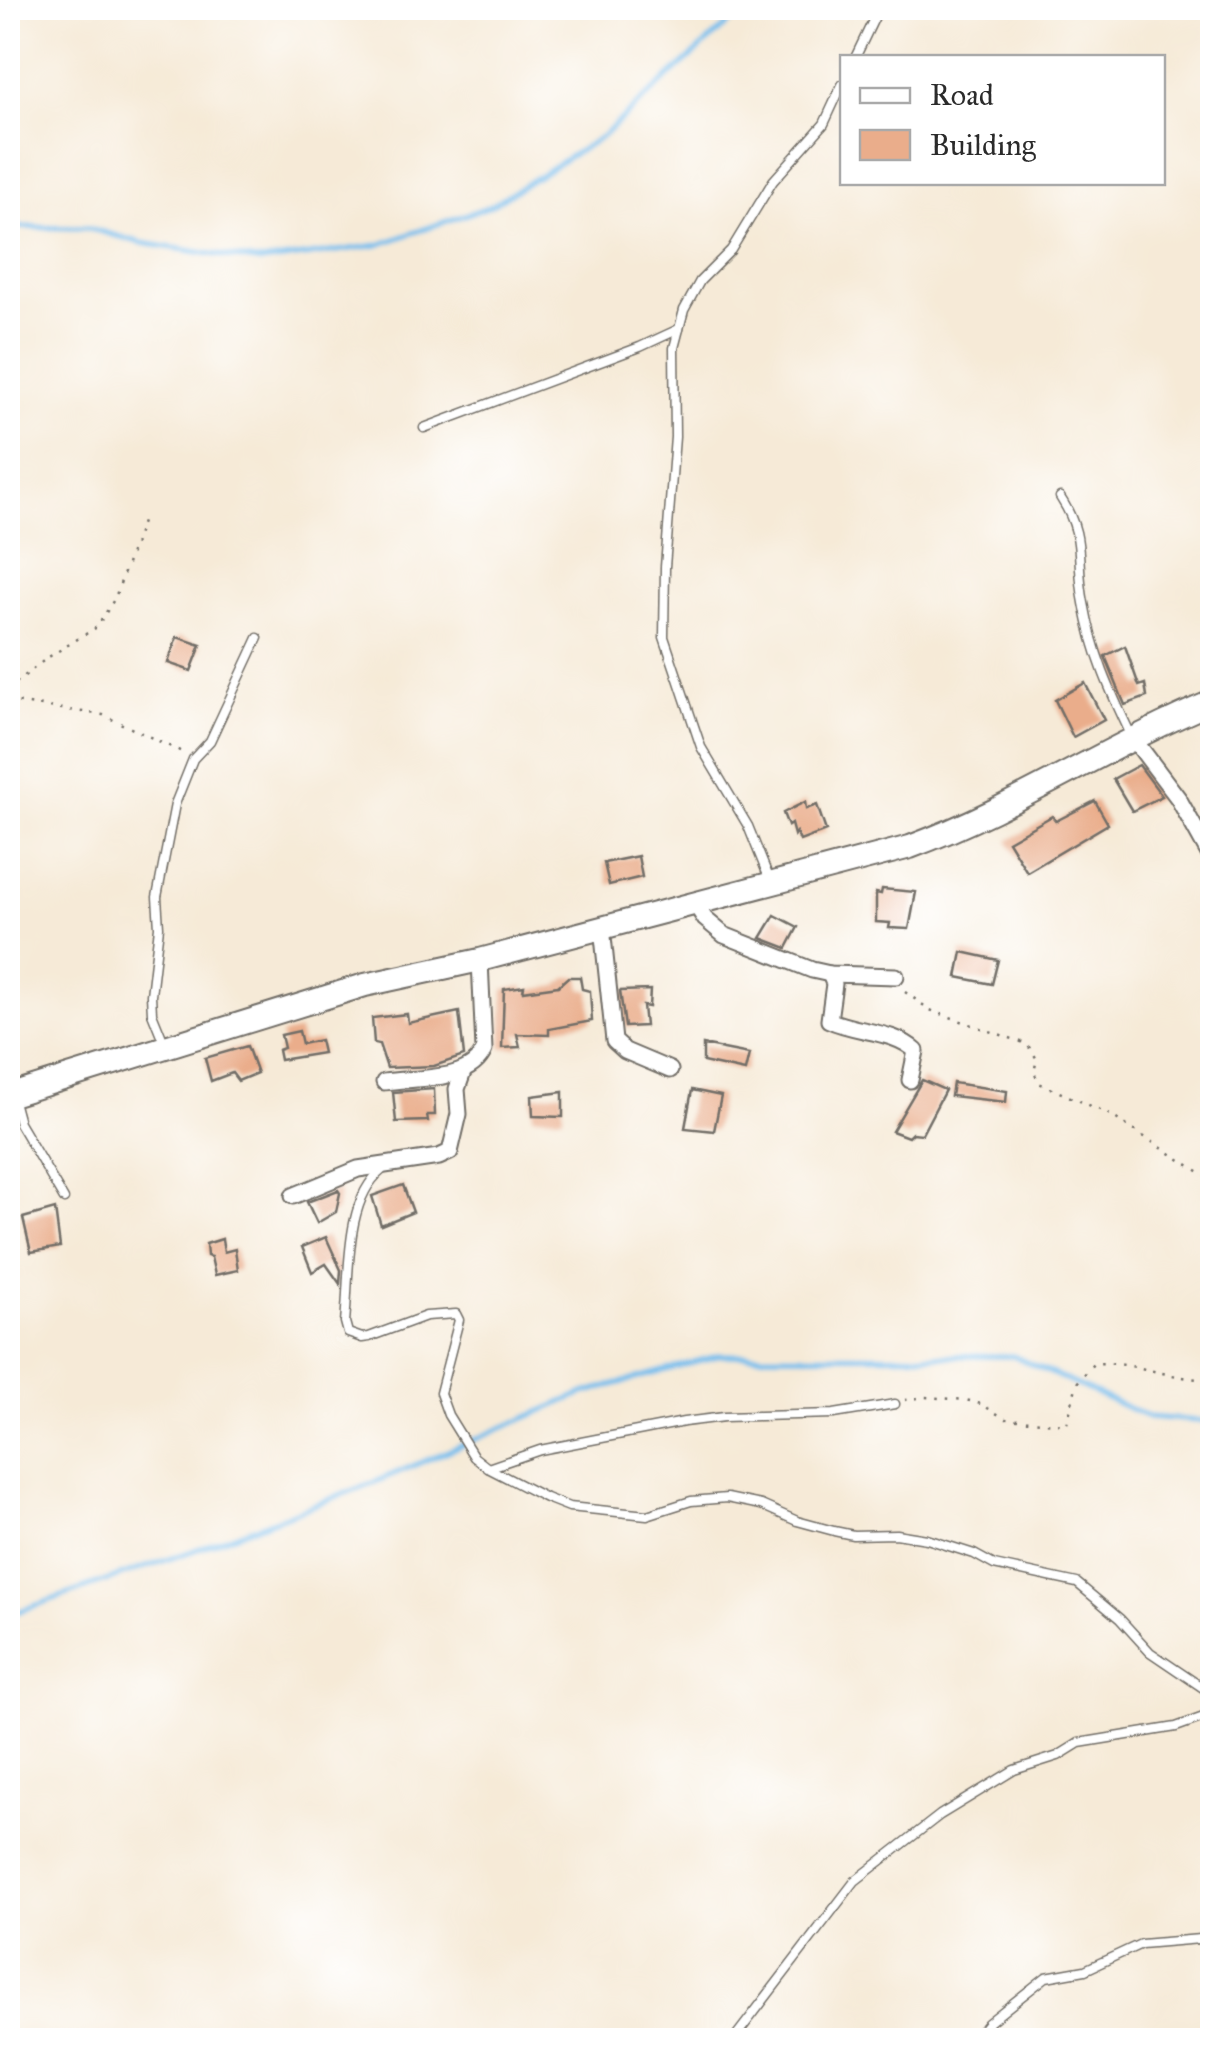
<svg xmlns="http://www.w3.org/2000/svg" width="1220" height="2048" font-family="'IM FELL Great Primer',serif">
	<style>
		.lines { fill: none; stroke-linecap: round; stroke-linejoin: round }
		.stream { stroke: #75beed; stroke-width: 5 }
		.building { fill: #eaad8b }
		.lane-casing { stroke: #726e67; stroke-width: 11 }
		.street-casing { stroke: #726e67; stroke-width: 19 }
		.secondary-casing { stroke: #726e67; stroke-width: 26 }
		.path { stroke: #726e67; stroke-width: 2.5; stroke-dasharray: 2.5 8; stroke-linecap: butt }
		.lane { stroke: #fff; stroke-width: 8 }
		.street { stroke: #fff; stroke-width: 15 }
		.secondary { stroke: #fff; stroke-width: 22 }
	</style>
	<rect width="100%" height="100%" fill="#fff"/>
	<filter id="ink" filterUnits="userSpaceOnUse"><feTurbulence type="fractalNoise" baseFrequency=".01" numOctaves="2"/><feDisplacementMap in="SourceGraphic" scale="20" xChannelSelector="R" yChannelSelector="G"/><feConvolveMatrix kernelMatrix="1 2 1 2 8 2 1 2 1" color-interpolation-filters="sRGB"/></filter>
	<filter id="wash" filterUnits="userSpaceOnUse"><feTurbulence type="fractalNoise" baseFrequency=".0048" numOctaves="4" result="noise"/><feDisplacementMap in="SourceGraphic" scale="40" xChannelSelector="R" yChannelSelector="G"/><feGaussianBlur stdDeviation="2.25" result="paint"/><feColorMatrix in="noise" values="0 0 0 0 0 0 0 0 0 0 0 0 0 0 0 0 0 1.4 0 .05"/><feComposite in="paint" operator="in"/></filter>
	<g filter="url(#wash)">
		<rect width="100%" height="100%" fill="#f6ead7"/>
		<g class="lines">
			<g class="stream">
				<path d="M8,227l80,1 54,15 120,19 116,-17 112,-39 114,-71 142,-127"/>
				<path d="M8,1615l184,-64 183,-69 209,-89 136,-38 293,1 135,61 64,5"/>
			</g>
		</g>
		<g id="blocks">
			<g class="building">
				<path d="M177,637l24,8 -10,26 -23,-8z"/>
				<path d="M1125,646l14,40 6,-2 2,13 -22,8 -20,-49z"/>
				<path d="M1085,683l19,37 -31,17 -18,-37z"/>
				<path d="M1139,765l23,31 -30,15 -19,-32z"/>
				<path d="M1095,801l13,23 -81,48 -19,-31 44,-25 4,5z"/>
				<path d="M805,802l1,7 11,-4 9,26 -26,10 -4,-9 -2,3 -3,-11 -3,2 -5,-13z"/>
				<path d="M638,856l4,21 -33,8 -5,-22z"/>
				<path d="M882,889l34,3 -7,37 -20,-1 1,-5 -14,-1v-29l5,1z"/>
				<path d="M775,915l23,12 -11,21 -26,-10z"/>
				<path d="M962,952l36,8 -6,24 -35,-7z"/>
				<path d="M568,977h12l2,12 8,2 2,30 -43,8v6l-32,-1 3,13 -18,1 2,-59 20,-3 -1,5 35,-5z"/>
				<path d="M650,990l-1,17 -6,-1 2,20 -20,1 -5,-36z"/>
				<path d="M459,1012l5,44 -30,10 -47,2 -8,-24 -5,-1 -2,-25 35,-4 1,9z"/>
				<path d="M299,1031l3,13 18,-4 3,13 -43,7 -2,-10 6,-2 -3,-13z"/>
				<path d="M703,1045l46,9 -4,17 -42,-9z"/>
				<path d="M247,1046l10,27 -19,8 -6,-8 -21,8 -6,-23z"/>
				<path d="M922,1080l23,10 -23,44 -10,-1 -4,4 -16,-6z"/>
				<path d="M953,1083l54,8 -1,11 -55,-6z"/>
				<path d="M434,1089l1,26h-8l1,6 -32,1 -3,-30z"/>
				<path d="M692,1090l29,6 -7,35 -29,-3z"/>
				<path d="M563,1092v25l-30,-1 -1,-20z"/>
				<path d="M403,1185l10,27 -32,13 -9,-29z"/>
				<path d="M338,1190l2,3 -4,19 -19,11 -10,-21z"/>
				<path d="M55,1209l5,38 -29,5 -8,-34z"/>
				<path d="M326,1237l15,33 -1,14 -14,-20 -14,8 -10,-25z"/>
				<path d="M222,1239l2,13 11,-3 3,21 -23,5 -4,-18 -4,-1 -1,-12z"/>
			</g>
		</g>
	</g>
	<g filter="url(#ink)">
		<use href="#blocks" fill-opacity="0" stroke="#726e67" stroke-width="2.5"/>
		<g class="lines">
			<defs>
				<g id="lane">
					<path d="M855,58l24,-50"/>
					<path d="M424,428l216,-81 39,-18"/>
					<path d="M1060,497c27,41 15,62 24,106 9,51 26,88 48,134"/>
					<path d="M769,878l-21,-52 -47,-79 -37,-110 1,-70 10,-130 -1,-89 10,-38 16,-29 31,-31 42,-69 51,-57 18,-39"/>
					<path d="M165,1045l-13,-32 -1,-18 8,-68 -2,-30 18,-93 18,-45 17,-18 48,-103"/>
					<path d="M12,1097l7,26 45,76"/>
					<path d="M382,1170c-38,30 -32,106 -37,152l3,11 14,5 7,-1 57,-21 30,-2 3,6 -19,73 8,22 26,42 14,11 58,30 23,9 78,8 44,-14 36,-3 34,7 36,16 37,10 19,4 43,-1 31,5 47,15 20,11 83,18 43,36 30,33 62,42"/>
					<path d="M488,1468l52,-18 144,-28 40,-5 110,-3 61,-10"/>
					<path d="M733,2040l122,-159 85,-66 74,-45 44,-14 21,-13 97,-16 36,-13"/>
					<path d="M974,2040l14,-17 58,-46 39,-7 56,-26 71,-6"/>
				</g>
				<g id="street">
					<path d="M1132,737l46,61 34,61"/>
					<path d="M696,905l9,14 19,16 88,35 18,4 66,2"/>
					<path d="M602,927l12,114 11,10 45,19"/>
					<path d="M830,974l4,10 -5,36c28,13 65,10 87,31l-6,29"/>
					<path d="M384,1082c30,-5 87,1 100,-32l-4,-90"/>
					<path d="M293,1196l65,-27 81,-12 11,-5 9,-38 -2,-25 6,-17"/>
				</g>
				<path id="secondary" d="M8,1096l357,-111 115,-25 430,-113c105,-39 199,-102 302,-145"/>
			</defs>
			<use href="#lane" class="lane-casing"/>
			<use href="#street" class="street-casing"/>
			<use href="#secondary" class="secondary-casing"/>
			<g class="path">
				<path d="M8,689l39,-31 50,-31 18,-29 27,-76"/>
				<path d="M8,701l95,14 79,37"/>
				<path d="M905,992l25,18 97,34 10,15 -3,13 5,11 68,30 105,67"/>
				<path d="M905,1400l20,-3 41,3 15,4 25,15 61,5 10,-41 16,-19c36,-5 79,17 119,15"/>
			</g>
			<use href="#lane" class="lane"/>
			<use href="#street" class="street"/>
			<use href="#secondary" class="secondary"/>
		</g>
	</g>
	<rect width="1220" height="2048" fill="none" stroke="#fff" stroke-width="40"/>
	<rect x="840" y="55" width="325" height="130" fill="#ffffff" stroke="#aaaaaa" stroke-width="2.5"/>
	<rect x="860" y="88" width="50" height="15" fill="#ffffff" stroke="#aaaaaa" stroke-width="2.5"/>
	<text x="930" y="105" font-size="30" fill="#2b2b2b">Road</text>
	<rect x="860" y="130" width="50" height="30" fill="#eaad8b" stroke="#aaaaaa" stroke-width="2.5"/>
	<text x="930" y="155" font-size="30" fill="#2b2b2b">Building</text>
</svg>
